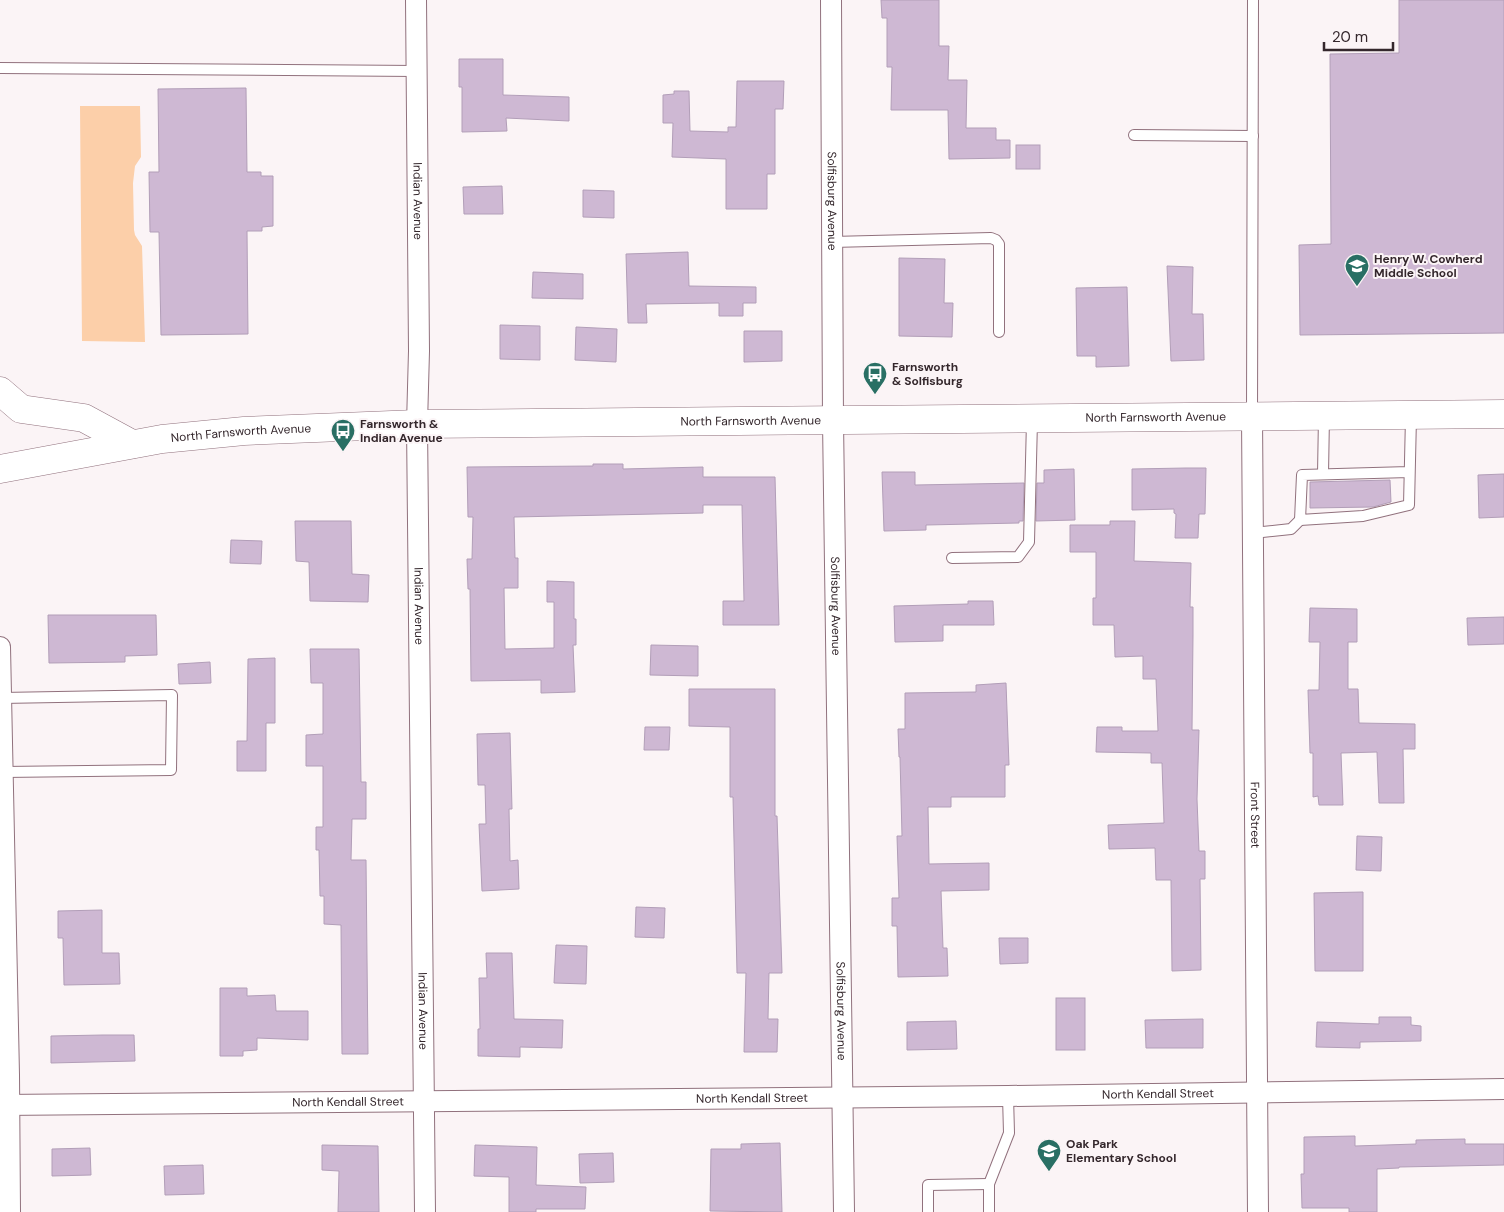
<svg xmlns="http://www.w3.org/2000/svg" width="1504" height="1212" font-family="'DM Sans',sans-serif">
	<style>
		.green { fill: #fccfa9 }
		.building { fill: #ceb8d3; stroke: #b29eb8 }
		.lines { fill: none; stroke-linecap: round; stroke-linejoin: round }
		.service-casing { stroke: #91717d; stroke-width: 12 }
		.minor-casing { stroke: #91717d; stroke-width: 22 }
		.secondary-casing { stroke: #91717d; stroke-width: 29 }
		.service { stroke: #fff; stroke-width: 10 }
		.minor { stroke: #fff; stroke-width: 20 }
		.secondary { stroke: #fff; stroke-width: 28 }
		.labels { text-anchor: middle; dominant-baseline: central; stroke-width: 4; stroke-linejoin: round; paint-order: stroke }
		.street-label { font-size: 12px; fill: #34272c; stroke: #fbf4f6 }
		.poi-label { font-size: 12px; font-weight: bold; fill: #34272c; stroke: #fbf4f6; text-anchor: start }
	</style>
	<rect width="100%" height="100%" fill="#fbf4f6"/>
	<path class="green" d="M80,106h60l1,51 -6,9 -2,17 1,47 1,5 7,11 3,96 -63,-1z"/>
	<g class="building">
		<path d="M881,0h58v46h10l-1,34h19l-1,48h30v12h14v18l-61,1 -1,-49h-57l1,-43h-5v-49h-5z"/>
		<path d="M1399,0h105v333l-204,2 -1,-90 32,-1 -1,-190 69,-1z"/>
		<path d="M459,59h44v36l66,2v24l-63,-3 1,13 -45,1v-45h-3z"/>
		<path d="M737,81h47l-1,28h-8v65h-8v35h-41v-50l-54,-2 1,-34h-10v-28l11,-1v-3h15l1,40 38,1v-5h8z"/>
		<path d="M246,88l1,84h14v4h12v50l-11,1v4h-15l1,103 -87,1 -2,-103h-9l-1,-60h10l-1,-83z"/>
		<rect x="1016" y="145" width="24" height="24"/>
		<path d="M502,186l1,28h-39l-1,-27z"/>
		<path d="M583,190l31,1v27l-31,-1z"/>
		<path d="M688,252l1,34 67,1v16h-13v13h-24v-13l-73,1 1,19h-19l-2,-69z"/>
		<path d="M899,258l46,1 -1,44h9l-1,34 -53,-1z"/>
		<path d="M1167,266l26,1 -1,47h11l1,46 -33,1z"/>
		<path d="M533,272l50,2v25l-51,-1z"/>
		<path d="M1127,287l2,79 -33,1v-11h-19l-1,-68z"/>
		<path d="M500,325l40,1v34l-40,-1z"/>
		<path d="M576,327l41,2 -1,33 -41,-2z"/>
		<path d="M744,331h38v30l-38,1z"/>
		<path d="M593,464h30v5l80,-2v10h72l4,148h-56v-24h21l-2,-96h-39v8l-189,4 1,41h3v30h-14l1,61 49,-1v-46h-7v-21l27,1v37h2v26h-3l2,47 -34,1v-13l-70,1 -1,-92h-2l-1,-30h5l1,-42h-5l-1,-50 126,-1z"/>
		<path d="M1186,468h20l-1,46h-6l-1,24h-23l1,-24 -2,-1v-4l-42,1v-41z"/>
		<path d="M1074,469l1,51 -39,1 1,-38h7v-13z"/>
		<path d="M882,472h33v13l109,-2 -1,38h-4v2l-93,2v5l-42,1z"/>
		<path d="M1504,474v43l-25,1 -1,-43z"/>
		<path d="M1390,480l1,22 -18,5 -63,1v-26z"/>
		<path d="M295,521h56l1,53 17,1 -1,27 -58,-1 -1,-39 -13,-1z"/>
		<path d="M1110,521h25l-1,40 57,2 -1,44h3v28l-1,95h7l-2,69 2,52h6v28h-5l1,91 -29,1 -1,-91h-15l-1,-32 -46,1 -1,-24 56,-2 -2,-60h-11v-10l-55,-1 1,-25h25v4h36l-2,-52h-13v-23l-28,1 -1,-32h-21v-27h3v-46h-26v-27h40z"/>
		<path d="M231,540l31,1 -1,23 -31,-1z"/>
		<path d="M968,601h25l1,24h-51v16l-48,1 -1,-36 74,-2z"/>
		<path d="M1310,608l47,1v33h-9v47h10l1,34 56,1v25h-12l1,54h-25l-2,-51 -36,1 2,52h-24l-1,-9 -5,1v-44h-3l-2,-63h11l1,-48h-11z"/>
		<path d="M48,615h108l1,40 -32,1v6l-76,1z"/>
		<path d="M1504,617v27l-36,1 -1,-27z"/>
		<path d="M651,645l47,1v30l-48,-1z"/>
		<path d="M310,649h49l2,133h5v37h-14l-1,41h15l2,194h-26l-1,-129 -17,-1v-28h-4l-1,-46h-3v-23h7v-61h-17v-31l17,-1v-51h-12z"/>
		<path d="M275,658v65h-9v48h-29v-30h10l1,-82z"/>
		<path d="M210,662l1,21 -32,1 -1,-20z"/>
		<path d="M1006,683l3,82h-4v32h-54v10h-23l1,57 60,-1v27l-48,1 2,57h4l1,28 -50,1 -1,-51h-5v-28h7l-2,-62h5l-2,-79h-1l-1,-28h7v-36l71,-1v-7z"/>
		<path d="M689,689h86v127h2l5,157h-13l-1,46h10l-1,33h-33l2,-79h-9l-4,-176h-3v-70l-41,-1z"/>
		<path d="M645,727h25l-1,23h-25z"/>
		<path d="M510,733l2,76h-3l1,52 8,-1 1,29 -37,2 -3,-67h7l-1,-39h-7l-1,-51z"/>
		<path d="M1357,836l25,1 -1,34 -25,-1z"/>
		<path d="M1363,892v79h-48l-1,-78z"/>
		<path d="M636,907l29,1 -1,30 -29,-1z"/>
		<path d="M102,910v43h17l1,31 -56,1 -1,-47h-5v-27z"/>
		<path d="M999,938h29v25l-28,1z"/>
		<path d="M556,945l31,1 -1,38 -32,-1z"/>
		<path d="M486,953h26l2,66 49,1 -1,28 -42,-1v10l-42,-1v-27h2l-1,-51h8z"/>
		<path d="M220,988h27v8l28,-1 1,16h32v29l-51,-2v12l-14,1v5h-23z"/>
		<rect x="1056" y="998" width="29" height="52"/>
		<path d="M1379,1017h32v8l10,1v15l-61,1v6l-44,-1 1,-25 62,2z"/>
		<path d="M1203,1019v29h-57l-1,-28z"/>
		<path d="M956,1021l1,28 -50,1v-28z"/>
		<path d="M103,1035h31l1,26 -84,2v-27z"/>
		<path d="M1355,1136v10l61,-2v-4l49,-1v5h39v21l-105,2v1l-22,1v43h-28v-4h-47l-1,-34h3v-37z"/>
		<path d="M780,1143l2,69 -72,-1 1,-62h30v-5z"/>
		<path d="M322,1145l56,1 1,66h-41l1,-41 -17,-1z"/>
		<path d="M475,1145l62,2 -1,38 50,2 -1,22h-49v3h-27v-35l-35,-1z"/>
		<path d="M90,1148l1,27 -39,1v-27z"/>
		<path d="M613,1153l1,29 -34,1 -1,-29z"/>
		<path d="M203,1165l1,29 -39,1 -1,-29z"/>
	</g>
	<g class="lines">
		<defs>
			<g id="service">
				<path d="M0,68l417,3"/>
				<path d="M1134,135l119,1"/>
				<path d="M832,242l159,-4 5,2 3,4v88"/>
				<path d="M1252,416l1,-416"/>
				<path d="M1409,472l-107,3 -2,45 63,-4 46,-11 2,-88"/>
				<path d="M1323,474l1,-58"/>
				<path d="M1253,533l38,-4 9,-9"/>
				<path d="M952,558l66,-1 11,-15 3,-121"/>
				<path d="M1,698l171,-3 -1,75 -168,2"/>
				<path d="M928,1212v-27l61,-1"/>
				<path d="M989,1212v-28l20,-51 -1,-37"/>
			</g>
			<g id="minor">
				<path id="s1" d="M416,0l3,351 -2,73 8,788"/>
				<path id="s2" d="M831,0l2,421 11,791"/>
				<path id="s3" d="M1252,417l6,795"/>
				<path d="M0,647l9,428 1,137"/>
				<path id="s4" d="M0,1105l1008,-9 496,-7"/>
			</g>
			<g id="secondary">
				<path d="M0,391l21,18 63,9 48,26"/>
				<path id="s5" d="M0,469l162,-30 82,-8 173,-7 1087,-10"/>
			</g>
		</defs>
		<use href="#service" class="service-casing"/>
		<use href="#minor" class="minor-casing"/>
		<use href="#secondary" class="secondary-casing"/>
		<use href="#service" class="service"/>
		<use href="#minor" class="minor"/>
		<use href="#secondary" class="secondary"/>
	</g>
	<defs>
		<symbol id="school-pin" viewBox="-11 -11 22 30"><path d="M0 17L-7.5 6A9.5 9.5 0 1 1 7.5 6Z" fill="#296f64" stroke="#fbf4f6"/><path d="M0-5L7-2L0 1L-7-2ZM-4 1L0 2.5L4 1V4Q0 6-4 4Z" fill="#fff"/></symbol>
		<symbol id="bus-pin" viewBox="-11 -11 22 30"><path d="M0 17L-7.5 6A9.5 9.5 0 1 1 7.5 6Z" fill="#296f64" stroke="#fbf4f6"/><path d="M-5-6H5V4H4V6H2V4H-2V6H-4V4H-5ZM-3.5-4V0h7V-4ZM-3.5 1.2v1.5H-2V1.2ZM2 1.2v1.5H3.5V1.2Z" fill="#fff"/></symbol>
	</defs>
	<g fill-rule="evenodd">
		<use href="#school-pin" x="1343" y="252" width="28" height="38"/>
		<use href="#bus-pin" x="861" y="360" width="28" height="38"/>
		<use href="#bus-pin" x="329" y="417" width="28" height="38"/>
		<use href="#school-pin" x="1035" y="1137" width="28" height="38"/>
	</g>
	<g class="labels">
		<g class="street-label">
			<text stroke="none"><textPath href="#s1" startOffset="201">Indian Avenue</textPath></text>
			<text stroke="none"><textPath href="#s2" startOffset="201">Solfisburg Avenue</textPath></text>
			<text stroke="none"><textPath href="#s5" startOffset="1159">North Farnsworth Avenue</textPath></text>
			<text stroke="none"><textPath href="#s5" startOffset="754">North Farnsworth Avenue</textPath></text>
			<text stroke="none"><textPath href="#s5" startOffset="244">North Farnsworth Avenue</textPath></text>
			<text stroke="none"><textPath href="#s1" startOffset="606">Indian Avenue</textPath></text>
			<text stroke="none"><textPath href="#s2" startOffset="606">Solfisburg Avenue</textPath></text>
			<text stroke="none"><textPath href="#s3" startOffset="398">Front Street</textPath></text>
			<text stroke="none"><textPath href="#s1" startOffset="1011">Indian Avenue</textPath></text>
			<text stroke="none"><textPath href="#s2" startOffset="1011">Solfisburg Avenue</textPath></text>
			<text stroke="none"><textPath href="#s4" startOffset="1158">North Kendall Street</textPath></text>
			<text stroke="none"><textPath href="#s4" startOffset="752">North Kendall Street</textPath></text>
			<text stroke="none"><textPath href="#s4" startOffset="348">North Kendall Street</textPath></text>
		</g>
		<g class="poi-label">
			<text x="1374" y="259">Henry W. Cowherd<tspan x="1374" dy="14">Middle School</tspan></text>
			<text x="892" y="367">Farnsworth<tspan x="892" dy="14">&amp; Solfisburg</tspan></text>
			<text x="360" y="424">Farnsworth &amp;<tspan x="360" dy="14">Indian Avenue</tspan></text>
			<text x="1066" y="1144">Oak Park<tspan x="1066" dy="14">Elementary School</tspan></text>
		</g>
	</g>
	<path d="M1324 42v8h69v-8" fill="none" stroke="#34272c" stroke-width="2.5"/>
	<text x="1332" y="42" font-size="15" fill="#34272c" stroke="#fbf4f6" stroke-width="4" paint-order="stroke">20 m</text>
</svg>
